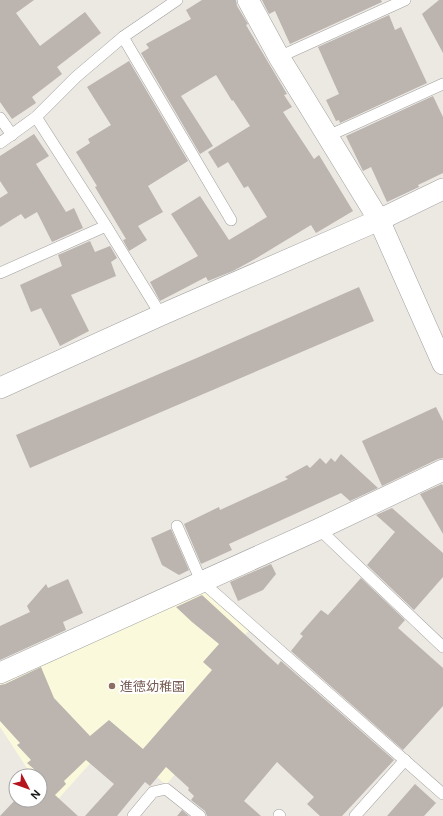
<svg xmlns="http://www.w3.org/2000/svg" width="443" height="816" font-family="'DM Sans','Noto Sans JP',sans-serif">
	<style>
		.education { fill: #fbf9dc }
		.building { fill: #bcb4af }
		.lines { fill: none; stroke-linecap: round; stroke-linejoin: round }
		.service-casing { stroke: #a0a0a0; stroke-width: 12 }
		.minor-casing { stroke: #a0a0a0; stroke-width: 22 }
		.service { stroke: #fff; stroke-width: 11 }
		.minor { stroke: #fff; stroke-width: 21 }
		.education-dot { fill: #8d6e63; stroke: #fff; stroke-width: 1.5 }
		.labels { text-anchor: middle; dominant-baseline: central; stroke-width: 4; stroke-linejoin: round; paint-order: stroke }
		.education-label { font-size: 13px; fill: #785e54; stroke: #fff; text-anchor: start }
	</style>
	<rect width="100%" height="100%" fill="#ece8e2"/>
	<path class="education" d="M201,581l52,45 -43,47 28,26 -72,86 -53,-47 -61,68 -12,-30h-8l-32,-49v-54z"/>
	<g class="building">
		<path d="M0,0h34l-18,13 24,33 45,-34 16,21 -44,34 5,7 -30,23 4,6 -24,16 -12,-17z"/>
		<path d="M202,0h34l1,6 11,18 -2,1 41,69 -3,1 8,12 -9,5 31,47 5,-4 34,56 -37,22 -5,-8 -56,34 -22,12 -25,10 -2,-4 -46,24 -10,-19 48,-26 -27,-42 29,-18 29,44 38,-23 -19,-31 -4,2 -16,-26 -10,6 -10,-16 42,-26 -17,-26 -1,1 -16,-26 -35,21 32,50 -13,8 -59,-101 8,-5 -3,-4 45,-25 -5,-9z"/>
		<path d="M262,0h119l1,2 -92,42 -15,-33 -6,3z"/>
		<path d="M439,0h4v53l-21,-39z"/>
		<path d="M389,15l6,15 6,-3 26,56 -87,40 -1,-3 -3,1 -10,-21 13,-6 -21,-47z"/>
		<path d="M129,61l59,100 -40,25 15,26 -25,14 9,14 -18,11 -6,-11 3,-1 -31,-52 2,-1 -21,-34 14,-9 -2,-4 23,-14 -24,-38z"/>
		<path d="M433,96l10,21v56l-25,12 1,2 -32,15 -16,-35 -8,4 -17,-35z"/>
		<path d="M34,134l15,22 -13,8 30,48 8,-4 9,20 -31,14 -15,-30 -12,7 -4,-5 -21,13v-29l8,-5 -8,-12v-25z"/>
		<path d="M90,241l5,11 15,-6 7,12 -6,4 5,14 -45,19 18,36 -29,15 -19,-38 -10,4 -11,-27 42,-19 -4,-11z"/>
		<path d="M359,287l15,34 -344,147 -14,-33 183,-78z"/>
		<path d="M436,407l7,14v37l-5,1 -56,27 -20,-45z"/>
		<path d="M341,454l37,34 -28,13 -9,-8 -112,51 3,6 -31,14 -17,-40 35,-17 1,3 68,-31 -3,-2 22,-12 3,3 10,-10 6,6 5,-6 4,4z"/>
		<path d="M442,484l1,2v48l-23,-40z"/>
		<path d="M392,508l51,45v24l-29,33 -47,-45 28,-33 -19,-17z"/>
		<path d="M171,529l18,41 -10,5 -17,-10 -11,-27z"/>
		<path d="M271,564l5,10 -13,16 -25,11 -8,-19z"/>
		<path d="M361,578l44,42 -7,8 45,40v38l-40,44 -112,-99 12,-15 -3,-2 21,-24 7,5z"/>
		<path d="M68,579l15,34 -20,9 3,8 -66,30v-34l30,-14 -3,-6 19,-22 2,4z"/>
		<path d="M202,595l76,70 3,-4 113,99 -52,56h-22l-13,-12 7,-7 -37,-35 -33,39 17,15h-54l-2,-5 -14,-11 3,-4 -6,-6 1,-2 -23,-21 -16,19 -5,-4 -28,34h-32l29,-32 -28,-24 -22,21 2,3 -11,11 23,21h-78l16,-17 24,1v-24h-5l-3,-3 3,-3 -8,-7 4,-3 -14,-15 3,-2 -20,-22v-36l5,-1 36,-17 13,31 36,38 19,-16 34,29 69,-79 -9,-8 16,-18 -27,-22 -16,-15z"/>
		<path d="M415,784l21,19 -12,13h-37z"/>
		<path d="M182,810l7,6h-12z"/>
	</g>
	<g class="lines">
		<defs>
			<g id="service">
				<path d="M123,37l108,183"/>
				<path d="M279,57l126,-57"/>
				<path d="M36,117l70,109 55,89"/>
				<path d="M0,118l12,17"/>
				<path d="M328,136l115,-52"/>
				<path d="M0,143l36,-26 40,-40 47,-40 54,-37"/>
				<path d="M0,273l106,-47"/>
				<path d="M177,526l24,55 242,213"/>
				<path d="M319,529l124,118"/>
				<path d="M279,815l1,1"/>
				<path d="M133,816l20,-24 13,-3 34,27"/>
				<path d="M355,816l50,-56"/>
			</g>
			<g id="minor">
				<path d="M248,0l31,57 100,163 64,144"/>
				<path d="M0,388l161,-73 218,-95 64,-31"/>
				<path d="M0,673l319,-144 124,-59"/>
			</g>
		</defs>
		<use href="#service" class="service-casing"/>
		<use href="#minor" class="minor-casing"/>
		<use href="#service" class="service"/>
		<use href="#minor" class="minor"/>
	</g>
	<circle class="education-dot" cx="112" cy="686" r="4"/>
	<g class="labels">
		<g class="education-label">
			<text x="120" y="686">進徳幼稚園</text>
		</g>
	</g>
	<g transform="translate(28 788) rotate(131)"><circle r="19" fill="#ffffff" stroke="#a4a4a4"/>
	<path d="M0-3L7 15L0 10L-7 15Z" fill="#b5131d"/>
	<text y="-6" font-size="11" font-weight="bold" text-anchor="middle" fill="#1c1c1c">N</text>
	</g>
</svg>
